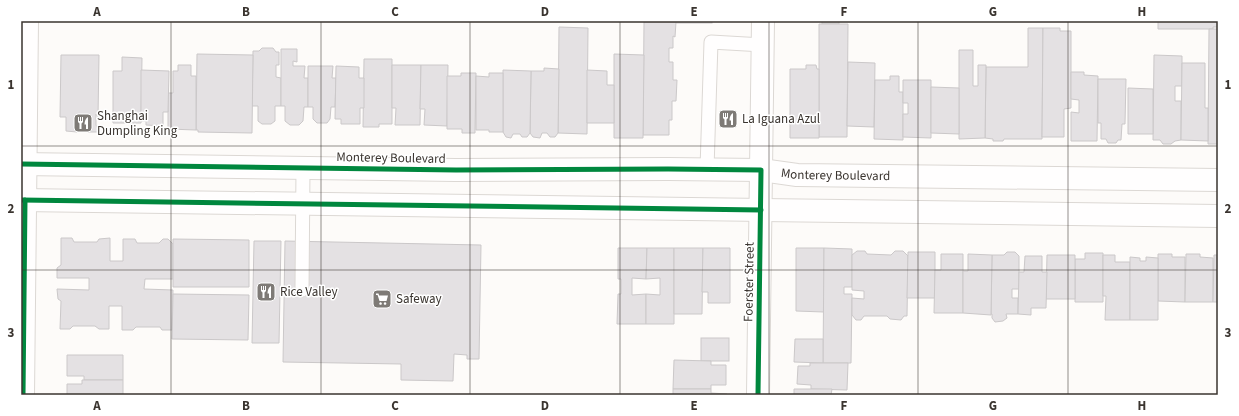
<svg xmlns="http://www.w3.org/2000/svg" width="1239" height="416" font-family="'Source Sans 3',sans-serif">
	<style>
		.building { fill: #e4e1e3; stroke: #cbc8c9 }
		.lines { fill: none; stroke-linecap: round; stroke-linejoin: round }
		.service-casing { stroke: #dcd8d4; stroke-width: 15 }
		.minor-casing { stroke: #dcd8d4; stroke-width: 24 }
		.tertiary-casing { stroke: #dcd8d4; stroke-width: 24 }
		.secondary-casing { stroke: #dcd8d4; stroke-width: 24 }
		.service { stroke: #fffefe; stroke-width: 13 }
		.minor { stroke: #fffefe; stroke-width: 22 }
		.tertiary { stroke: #fffefe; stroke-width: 22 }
		.secondary { stroke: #fffefe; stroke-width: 22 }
		.cycleway-casing { stroke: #fff; stroke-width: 8 }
		.cycleway { stroke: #00873e; stroke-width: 5 }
		.grid { fill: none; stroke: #3a342f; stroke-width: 1; stroke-opacity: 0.55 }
		.labels { text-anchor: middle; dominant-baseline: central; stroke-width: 3; stroke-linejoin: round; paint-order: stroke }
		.poi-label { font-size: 13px; fill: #3a342f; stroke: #fff; text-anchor: start }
		.street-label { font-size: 13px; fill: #3a342f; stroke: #fff }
		.neatline { fill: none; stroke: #3a342f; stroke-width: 1.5 }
		.grid-label { font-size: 13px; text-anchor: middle; font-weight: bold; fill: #3a342f }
	</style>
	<rect width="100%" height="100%" fill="#fdfbf9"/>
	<g class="building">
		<rect x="665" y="21" width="47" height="2"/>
		<rect x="822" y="21" width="17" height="3"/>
		<path d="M1158,21h60v6h-5v2h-55z"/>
		<path d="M644,22h32l-1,15 -2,-1v12h-4v14h4v18h4l-1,21h-4v19h-3v15h-26z"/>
		<path d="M819,24h29l-1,113h-28z"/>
		<path d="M559,27l29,1 -1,106 -29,-1z"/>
		<path d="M1028,28h15l-1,111h-38l-1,2h-10v-2l-8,-1 1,-71h42z"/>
		<path d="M1043,28h17v3h11v77l-7,1v28h-22z"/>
		<path d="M1209,29h9v115h-10z"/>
		<path d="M262,48h11l3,4h3v13h-3v12l5,1v28h-6v15l-4,3h-9l-4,-3v-15h-6l1,-55h6z"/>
		<path d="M281,49h16v13l-4,-1v5h12l-1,12h4v29h-4l-1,14 -4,4h-9l-5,-4v-15h-4z"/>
		<path d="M959,50h14v36h5v-21h8l-1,73 -26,1z"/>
		<path d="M197,54l56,1 -1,78 -54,-1v-2h-2z"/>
		<path d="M614,54l30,1 -1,83h-29z"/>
		<path d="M61,55h38l-1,62 -2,-3v11l2,4v3h-10v-3l-11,-1v4l-11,-1v-14h-6z"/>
		<path d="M1154,55l28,1v30h-7v15h6v39l-6,1 -4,3h-8l-3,-4h-7z"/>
		<path d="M122,57l20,1 -1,65h-28v-52h9z"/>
		<path d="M364,59h28v65h-13v3h-16z"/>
		<path d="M848,62l27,1 -1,64 -27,-1z"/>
		<path d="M1182,63h23v45h3v33l-27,-1z"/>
		<path d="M178,65h13v11h5v54l-28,-1v-36h5v-22h5z"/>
		<path d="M392,65h29l-1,60h-25l1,-17h-4z"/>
		<path d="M421,65h27l-1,61 -23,-1 1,-16h-5z"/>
		<path d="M806,65h10l1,4h2v69h-29v-69h16z"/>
		<path d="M308,66h25l-1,12h4l-1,29h-4l-1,12 -3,4h-10l-4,-4v-12h-5z"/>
		<path d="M336,66l23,1v11h5v30h-4v16h-19v-5h-6z"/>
		<path d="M544,68l15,1 -1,64 -3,4h-5l-3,-4h-5l-2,5 -7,-1 -3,-4 1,-62h13z"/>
		<path d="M141,70l28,1 -1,41h-5v14l-17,-1v-4h-5z"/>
		<path d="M503,70l28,1 -1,62 -3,4h-5l-2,-3h-7l-2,4 -5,-1 -3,-5z"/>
		<path d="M587,70l20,1v14h7v38h-27z"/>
		<path d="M1071,72h13v3l14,1 -1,65h-26v-29l8,1v-13l-8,-1z"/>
		<path d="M461,73h15l-1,60h-13v-4h-15v-53h14z"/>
		<path d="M489,73h14v59h-14v-2h-13v-54l13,1z"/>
		<path d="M890,76h9v16h4v48l-29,-1 1,-59h15z"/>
		<path d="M1098,79h28l-1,45h-3l-1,16h-3l-2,3h-8l-2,-4h-5v-16h-3z"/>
		<path d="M903,80h28v58l-28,-1v-23h5v-11h-5z"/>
		<path d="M931,87l28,1v46l-28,-1z"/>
		<path d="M1128,88l25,1v45h-25z"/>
		<path d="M61,238h11l2,4h23l2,-3 11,-1v23h13v-22h12l2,4h22l4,-4h5l5,5v35h-28l-1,10 29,1 -1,40h-10l-2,-3h-24l-3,3h-11v-24h-13v23h-10l-4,-3h-22l-3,3h-10l1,-28 -3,-2 -1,-10 32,1v-12h-32v-10l4,-3z"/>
		<path d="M173,239l76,1v47h-76z"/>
		<path d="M254,241h27l-2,102h-27z"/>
		<path d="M285,241l196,4 -2,114h-12v-4l-13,-1 -1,27 -52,-1v-16l-118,-2z"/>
		<path d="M618,248h29l-1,31 -14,-1v17l14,-1v30h-29l1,-30h3v-15h-3z"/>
		<path d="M647,248h27v76h-28v-30l14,1v-17l-14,1z"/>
		<path d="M674,248h29l-1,66h-28z"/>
		<path d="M703,248h27v55h-22v-11h-6z"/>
		<path d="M796,248h28v64l-28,-1z"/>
		<path d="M824,248l28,1v38h-8v7h8l-1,69h-28z"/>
		<path d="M857,251h8l2,3 24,1 4,-4h8l5,5 -1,60h-3l-3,4 -11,-1 -3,-3h-23l-3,4h-5l-4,-5v-17l12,1v-8l-12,-1v-35z"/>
		<path d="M908,252h27v46h-28z"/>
		<path d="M1007,252h8l4,4v33h-7v9h6v16h-12l1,4 -4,3 -8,1 -3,-4v-4h-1l1,-59h12z"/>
		<path d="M1085,253h18v49h-28v-43h10z"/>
		<path d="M941,254h22v59h-29l1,-43h6z"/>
		<path d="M968,254l24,1 -1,60 -28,-2v-42h5z"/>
		<path d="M1158,254h14v3h13v45l-27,-1z"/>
		<path d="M1186,254h14v3l13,1v44h-28z"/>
		<path d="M1047,255h28v44h-29z"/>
		<path d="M1103,255h12v7h15v58h-25l1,-24h-3z"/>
		<path d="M1214,255h4v47h-5z"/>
		<path d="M1025,256h17v16h5l-1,36h-15v7l-13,-1 1,-42h5z"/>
		<path d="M1130,257l10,1v3h6v-4l12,1v62h-28z"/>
		<path d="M173,294l76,1 -1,45 -76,-1z"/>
		<rect x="701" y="338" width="28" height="23"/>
		<path d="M795,339h28v24l-29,-1z"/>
		<path d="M67,355h56v25h-39v-4h-17z"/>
		<path d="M674,360l37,1v4h15v20h-15v4h-38z"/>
		<path d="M810,363h38l-1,27 -36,-1v-4l-14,-1 1,-18h12z"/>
		<path d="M82,380h41v15h-56v-11h15z"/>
		<path d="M673,389h38v4l16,1v1h-54z"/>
		<path d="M794,389h38l-1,6h20h-57z"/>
	</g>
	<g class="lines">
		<defs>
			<g id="service">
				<path d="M707,169l4,-127 52,3"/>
				<path d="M302,290l1,-122"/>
			</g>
			<g id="minor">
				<path d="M23,395l4,-374"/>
				<path d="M758,395l3,-225"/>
			</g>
			<path id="tertiary" d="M761,170l2,-149"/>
			<g id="secondary">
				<path id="s1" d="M21,164l435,6 212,-1 93,1 36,5 421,5"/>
				<path d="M21,200l1197,16"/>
			</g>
		</defs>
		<use href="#service" class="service-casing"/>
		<use href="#minor" class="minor-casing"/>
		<use href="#tertiary" class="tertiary-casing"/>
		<use href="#secondary" class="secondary-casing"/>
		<use href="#service" class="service"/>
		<use href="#minor" class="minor"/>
		<use href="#tertiary" class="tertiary"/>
		<use href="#secondary" class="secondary"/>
		<defs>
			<g id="cycleway">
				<path d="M21,164l435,6 212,-1 93,1 -3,225"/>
				<path d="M21,200l740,10"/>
				<path d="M23,395l2,-195"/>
			</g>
		</defs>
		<use href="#cycleway" class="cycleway-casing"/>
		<use href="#cycleway" class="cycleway"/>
	</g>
	<path class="grid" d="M171,21v374M321,21v374M470,21v374M620,21v374M769,21v374M918,21v374M1068,21v374M21,146h1197M21,270h1197"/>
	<defs>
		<symbol id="restaurant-square" viewBox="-11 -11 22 22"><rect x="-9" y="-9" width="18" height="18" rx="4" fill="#7e7a76" stroke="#fff"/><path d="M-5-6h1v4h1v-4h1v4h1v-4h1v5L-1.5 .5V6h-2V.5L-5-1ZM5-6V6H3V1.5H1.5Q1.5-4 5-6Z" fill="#fff"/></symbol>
		<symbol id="supermarket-square" viewBox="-11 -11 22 22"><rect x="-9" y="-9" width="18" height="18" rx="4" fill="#7e7a76" stroke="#fff"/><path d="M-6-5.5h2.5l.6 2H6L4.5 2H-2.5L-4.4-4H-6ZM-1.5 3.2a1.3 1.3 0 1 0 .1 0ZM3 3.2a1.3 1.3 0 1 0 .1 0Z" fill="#fff"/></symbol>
	</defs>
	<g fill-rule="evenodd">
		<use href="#restaurant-square" x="717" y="108" width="22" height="22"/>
		<use href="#restaurant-square" x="72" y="112" width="22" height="22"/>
		<use href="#restaurant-square" x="255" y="281" width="22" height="22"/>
		<use href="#supermarket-square" x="371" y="288" width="22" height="22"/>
	</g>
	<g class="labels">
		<g class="poi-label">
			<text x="97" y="116">Shanghai<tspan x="97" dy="15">Dumpling King</tspan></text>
			<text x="742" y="119">La Iguana Azul</text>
			<text x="280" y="292">Rice Valley</text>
			<text x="396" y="299">Safeway</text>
		</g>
		<g class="street-label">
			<text transform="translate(391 158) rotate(1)">Monterey Boulevard</text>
			<text stroke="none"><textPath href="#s1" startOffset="815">Monterey Boulevard</textPath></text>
			<text transform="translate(749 282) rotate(-89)">Foerster Street</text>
		</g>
	</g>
	<rect width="1239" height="416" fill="none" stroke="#ffffff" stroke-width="44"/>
	<rect x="22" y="22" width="1195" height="372" class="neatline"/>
	<g class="grid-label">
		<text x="97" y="16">A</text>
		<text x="246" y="16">B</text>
		<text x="395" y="16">C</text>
		<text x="545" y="16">D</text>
		<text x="694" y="16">E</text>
		<text x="844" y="16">F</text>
		<text x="993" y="16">G</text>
		<text x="1142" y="16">H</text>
		<text x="11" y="89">1</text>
		<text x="1228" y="89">1</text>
		<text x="11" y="213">2</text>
		<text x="1228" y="213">2</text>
		<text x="11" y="337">3</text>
		<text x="1228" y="337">3</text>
		<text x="97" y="410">A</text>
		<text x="246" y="410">B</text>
		<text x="395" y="410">C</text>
		<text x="545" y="410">D</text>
		<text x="694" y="410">E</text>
		<text x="844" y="410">F</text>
		<text x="993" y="410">G</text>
		<text x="1142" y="410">H</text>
	</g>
</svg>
